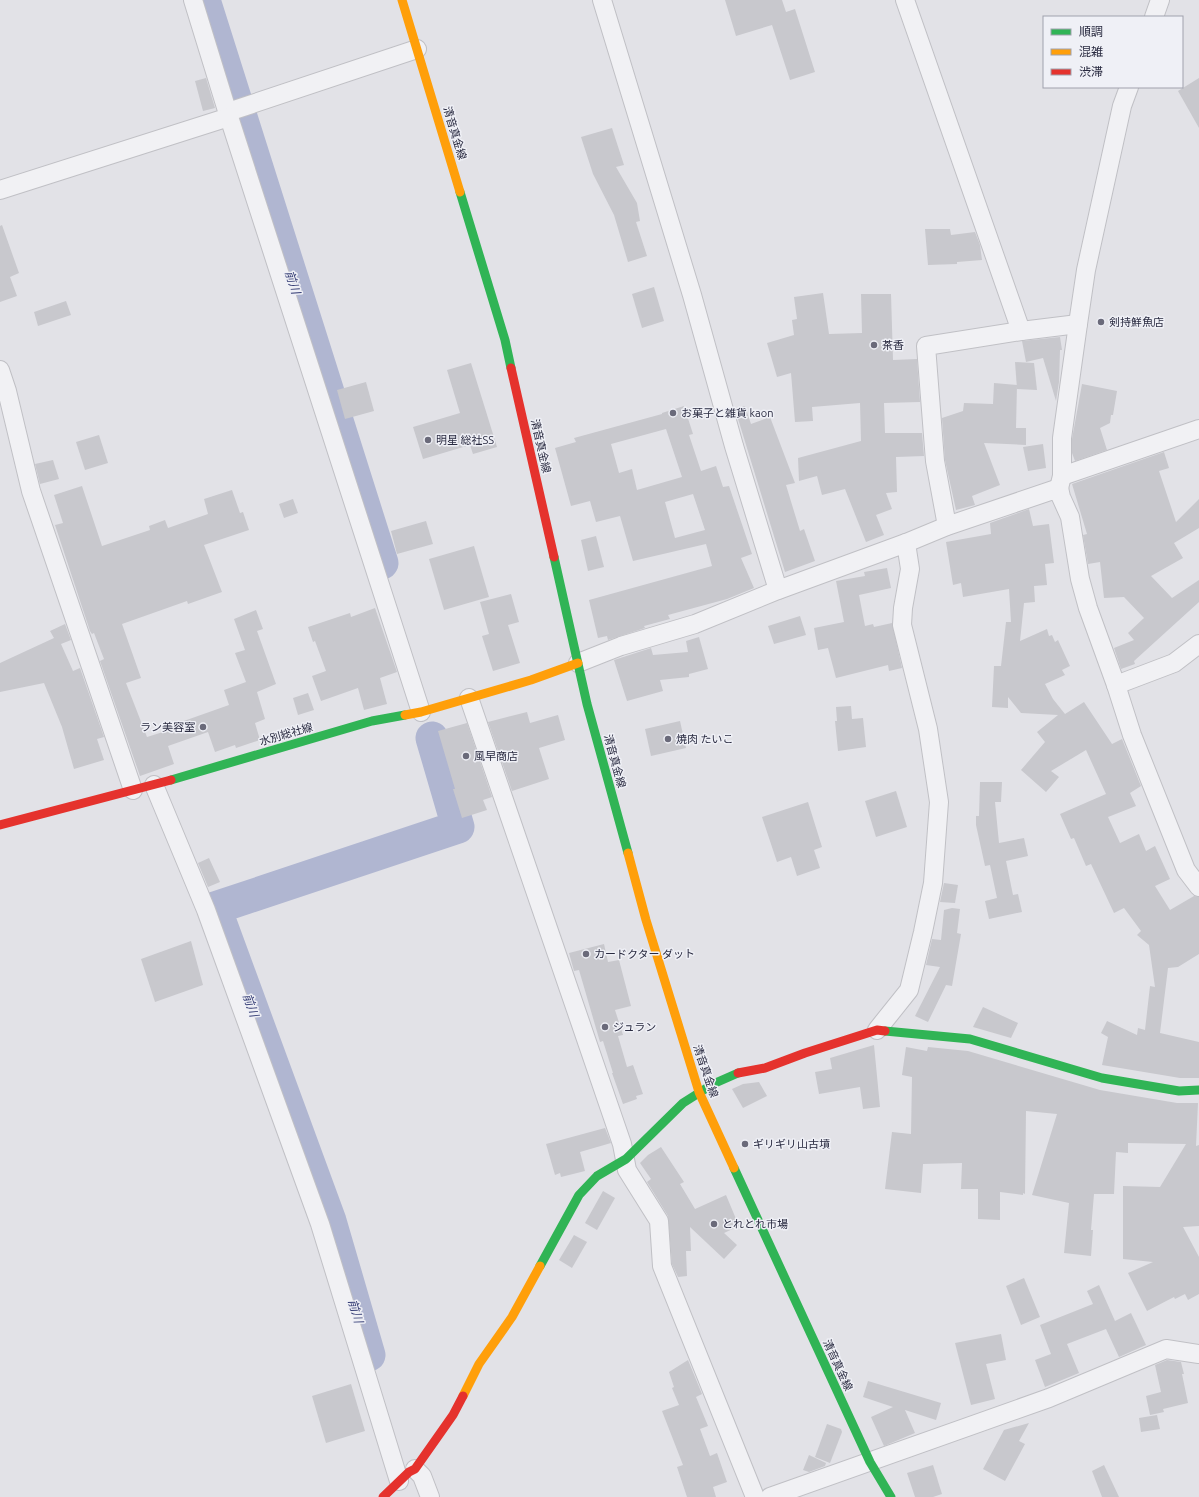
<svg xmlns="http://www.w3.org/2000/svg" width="1199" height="1497" font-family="Ubuntu,'Noto Sans JP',sans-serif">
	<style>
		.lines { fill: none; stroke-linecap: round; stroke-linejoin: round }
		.river { stroke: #b0b6d1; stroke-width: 33 }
		.building { fill: #c8c8cd; fill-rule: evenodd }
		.street-casing { stroke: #c0c0c5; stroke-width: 20 }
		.street { stroke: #f1f1f4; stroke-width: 18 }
		.fast { stroke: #30b455; stroke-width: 9 }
		.slow { stroke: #ff9f0a; stroke-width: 9 }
		.jam { stroke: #e5322d; stroke-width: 9 }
		.poi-dot { fill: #6a6a7a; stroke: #eff0f6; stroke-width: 1.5 }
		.labels { text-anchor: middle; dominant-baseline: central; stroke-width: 3; stroke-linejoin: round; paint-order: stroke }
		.street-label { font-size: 11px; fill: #292a40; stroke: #eff0f6 }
		.poi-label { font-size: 11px; fill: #292a40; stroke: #eff0f6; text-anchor: start }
		.water-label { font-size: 12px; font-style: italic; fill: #333b73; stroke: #eff0f6 }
	</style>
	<rect width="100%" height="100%" fill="#e2e2e7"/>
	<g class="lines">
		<g class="river">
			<path d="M204,0l178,563"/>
			<path d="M369,1355l-39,-134 -115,-313 243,-81 -26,-89"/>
		</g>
	</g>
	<g class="building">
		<path d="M725,0h57l4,12 9,-3 20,63 -25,8 -18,-55 -36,11z"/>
		<path d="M206,78l9,30 -12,3 -8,-30z"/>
		<path d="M1199,78v50l-21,-37z"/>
		<path d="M612,128l12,37 -8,2 21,36 3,18 -4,1 11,34 -19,6 -14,-47 -21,-41 -12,-37z"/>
		<path d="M2,225l17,48 -9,4 7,19 -17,6v-76z"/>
		<path d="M925,229h25l1,6 24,-3 5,13 2,15 -25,2v2l-29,1z"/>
		<path d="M654,287l10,34 -22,7 -10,-34z"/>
		<path d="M823,293l6,41 33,-1 -1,-39h30l2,66 24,-1 3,43 -36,1 1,30h37l2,23 -28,1 1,35 -11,1 6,16 -16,6 8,20 -18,7 -21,-53 -23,6 -5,-19 -18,5 -1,-23 63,-17 -1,-38 -48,4 1,14 -18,1 -4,-49 -14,4 -10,-34 27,-8 -2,-15 5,-1 -3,-22z"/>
		<path d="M66,301l5,14 -33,11 -4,-14z"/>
		<path d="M1060,337l2,13h-2l-1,32 -3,19 -13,-43 -17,4 -4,-21z"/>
		<path d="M1015,362l19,1 3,27 -20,-1z"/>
		<path d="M471,363l26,84 -24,7 -3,-9 -47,14 -10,-32 47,-14 -13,-43z"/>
		<path d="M366,382l8,29 -29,8 -8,-29z"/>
		<path d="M994,383l23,2 -1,43h10v17l-42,-2 16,42 -28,11 3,9 -19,5 -11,-50 -3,-42 21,-7 1,-8 29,1z"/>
		<path d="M1082,384l35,7 -4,24h-2l-1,8 -10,5 7,22 -32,11 -3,-8v-14z"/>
		<path d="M684,406l9,28 -4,1 12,36 15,-5 7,21 6,-1 23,68 -11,4 13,30 -27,11 -59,16 2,4 -26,7 1,2 -37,12 -1,-4 -9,2 -9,-38 123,-34 -6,-22 -73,17 -13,-45 -24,6 -6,-21 -19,5 -16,-58 21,-6 -2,-4 88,-24v-1zM666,429l16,48 -45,13 -5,-21 -13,4 -8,-29zM693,494l12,36 -30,8 -10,-36z"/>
		<path d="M745,406l6,18 19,-7 25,66 -9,2 14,46 4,-2 11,32 -30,11 -50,-163z"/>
		<path d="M99,435l9,28 -23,7 -9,-28z"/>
		<path d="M1043,444l3,24 -18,3 -5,-24z"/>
		<path d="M1164,452l5,16 -10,3 17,51 23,-23v29l-25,15 9,15 -32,18 21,22 27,-18v22l-65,59 1,3 -14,5 -7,-21 20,-8 -6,-7 16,-15 -20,-21 -20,1 -4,-36 -12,2 -5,-29 4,-1 -15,-50z"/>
		<path d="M53,460l6,19 -19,5 -5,-20z"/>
		<path d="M82,486l20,60 48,-16 -1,-4 16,-6 3,8 40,-14 -4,-15 28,-9 8,23 3,-1 6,18 -45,15 18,47 -34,12 -1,-3 -65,23 19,54 -15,5 21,54 35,-11 -1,-4 48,-17 -5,-15 22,-8 -11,-29 10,-3 -11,-31 22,-9 7,19 -6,2 19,53 -19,8 8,27 -10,4 5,17 -24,8 -1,-3 -20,7 -7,-20 -40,14 6,18 -34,12 -40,-115 4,-2 -10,-26 -2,1 -2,-3 -35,-106 8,-2 -9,-28z"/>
		<path d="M293,499l5,14 -14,5 -5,-14z"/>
		<path d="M1029,509l4,17 16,-2 5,39 -9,1 2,21 -13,1 1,16 -11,1 -4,38 27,-12 2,7 3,-1 3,7 3,-2 12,26 -8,4 3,5 -20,9 8,15 12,15 19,-12 28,42 10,-5 19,47 -11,7 6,13 -28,11 12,26 19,-9 7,17 9,-5 15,33 -15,7 15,24 24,-14 5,1v57l-21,13 -10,1 -8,65 39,9v36h-19l-78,-13 6,-28 -7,-4 6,-12 30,14 1,-7 7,2 5,-44 5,1 -6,-42 -12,-10 4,-4 -17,-23 -10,5 -23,-49 -5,2 -12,-28 -3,1 -11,-25 46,-20 -20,-44 -35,21 8,6 -13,15 -25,-22 24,-28 -8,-10 21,-17 -37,-2 -13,-16v11l-16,-1 2,-41h7l5,-44h5l-2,-33 -46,8 -2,-14 -8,2 -7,-43 45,-8 -1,-11z"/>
		<path d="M426,521l7,23 -36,10 -6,-23z"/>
		<path d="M596,536l8,31 -16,4 -7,-31z"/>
		<path d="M474,546l15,51 -45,13 -15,-51z"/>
		<path d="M887,568l4,20 -32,7 6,31 8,-2 1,3 18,-4 10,45 -13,3 -1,-6 -52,13 -8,-30 -10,2 -4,-22 30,-6 -8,-41 29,-5 -1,-4z"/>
		<path d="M511,594l8,28 -11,3 12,38 -27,8 -11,-35 7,-2 -9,-32z"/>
		<path d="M375,608l22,64 -17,6 7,26 -23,6 -6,-22 -37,13 -9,-25 14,-5 -11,-30 -2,1 -5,-15 42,-14 1,4z"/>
		<path d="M800,616l6,19 -32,9 -6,-18z"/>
		<path d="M65,624l6,16 -10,4 12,27 7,-3 24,69 -7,2 7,21 -30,9 -12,-42 -18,-44 -44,9v-29l54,-25 -4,-7z"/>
		<path d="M699,637l9,32 -19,5v3l-29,3 3,11 -36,10 -13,-41 37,-12 2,7 35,-3 -2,-11z"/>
		<path d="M308,693l6,17 -16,5 -5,-17z"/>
		<path d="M851,706l1,13 11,-1 3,29 -28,4 -3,-30h2l-1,-14z"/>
		<path d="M527,712l3,11 28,-8 7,25 -26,8 10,31 -37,12 -24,-69z"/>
		<path d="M680,721l6,27 -35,8 -6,-27z"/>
		<path d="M467,723l25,74 -9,3 4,10 -25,8 -9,-29h2l-17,-58z"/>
		<path d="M980,782h22l-1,20h-6l4,41 25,-5 4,18 -22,5 7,34 5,-1 4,18 -33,7 -4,-18 12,-3 -7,-33 -5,1 -9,-41v-9h3z"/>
		<path d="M896,791l11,36 -31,10 -11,-36z"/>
		<path d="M808,802l14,45 -8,3 6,18 -23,8 -6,-19 -14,5 -15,-45z"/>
		<path d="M209,858l11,24 -12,5 -10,-24z"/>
		<path d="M944,883l14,2 -3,18 -15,-1z"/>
		<path d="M952,908l8,1 -3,24 4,1 -9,52 -6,-1 -18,37 -13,-6 25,-49 -14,-2 6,-26 9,1 3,-30z"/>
		<path d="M191,941l12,44 -48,17 -14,-43z"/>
		<path d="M604,944l4,18 11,-2 12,46 -16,4 8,25 -5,1 9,31 6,-2 10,29 -7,2 1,3 -14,5 -11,-31h1l-10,-32 -3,1 -21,-72 -5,1 -5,-18z"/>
		<path d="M983,1007l35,16 -7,15 -38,-11z"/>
		<path d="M874,1045l6,62 -17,2 -3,-22 -41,7 -4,-22 17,-3 -2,-11z"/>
		<path d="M906,1047l21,4 1,-4 40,4 132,39 77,13h21l-2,43 3,-1v81l-16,1 16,30v37l-11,6 -3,-6 -10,5 -1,-2 -27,14 -19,-38 25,-11 -30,-3v-73l37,1 26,-43 -58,-1v10l-12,-1 -2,42h-20l-3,36h2l-2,26 -27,-3 5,-50 -37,-8 25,-81 -31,-3 -1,83 -2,-1v2l-23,-3v28l-22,-1v-30h-17l1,-26 -39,1 -2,29 -36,-4 7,-57 19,2 1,-57 -10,-2z"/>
		<path d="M759,1082l8,14 -24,12 -11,-19 11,-5z"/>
		<path d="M605,1128l6,15 -31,9 5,19 -24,6 -1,-4 -5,2 -9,-31z"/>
		<path d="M661,1147l23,35 -4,2 15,25 31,-14 13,31 -15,7 13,12 -13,14 -34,-32 1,24h-5l1,25 -9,1 -6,-13 -4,-48 -21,-34 4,-3 -11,-16 8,-8z"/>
		<path d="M603,1191l12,7 -18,32 -12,-7z"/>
		<path d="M574,1235l13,7 -15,26 -13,-8z"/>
		<path d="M1024,1278l16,39 -19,8 -15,-39z"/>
		<path d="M1099,1285l16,36 16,-8 15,32 -27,12 -13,-28 -39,15 12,29 -34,14 -10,-27 16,-6 -11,-29 53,-21 -6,-13z"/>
		<path d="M1001,1334l5,26 -20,4 9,35 -24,6 -16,-62z"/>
		<path d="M688,1360l14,34 -6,3 12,29 -8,3 10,27 7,-3 10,29 -14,5 3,10h-29l-10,-30 6,-2 -21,-54 17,-6 -7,-17 2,-1 -5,-15z"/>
		<path d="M1167,1360l14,2 3,12h-2l6,29 -25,6 1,3 -14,3 -4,-19 15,-4 -6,-27z"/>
		<path d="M868,1381l73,22 -5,17 -31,-10 10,23 -31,13 -13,-29 22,-10 -30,-10z"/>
		<path d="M351,1384l14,47 -39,12 -14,-47z"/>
		<path d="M1157,1415l3,14 -19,3 -2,-14z"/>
		<path d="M1029,1423l-10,18 6,3 -20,37 -22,-12 21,-39z"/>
		<path d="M827,1424l14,5 1,3 -12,31 -15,-6z"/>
		<path d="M809,1455l17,8 -1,3 -16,6 -6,-2z"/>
		<path d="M933,1465l9,29 -9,3h-18l-8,-24z"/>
		<path d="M1104,1465l15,32h-17l-10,-26z"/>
	</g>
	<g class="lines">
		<defs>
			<g id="street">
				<path d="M193,0l36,117 192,595"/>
				<path d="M602,0l90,295 42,151 44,144"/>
				<path d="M905,0l116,331 57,-7"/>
				<path d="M1154,17l6,-17"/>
				<path d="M228,112l189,-63"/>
				<path d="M0,190l229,-73"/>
				<path d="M0,370l7,21 24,100 102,299"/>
				<path d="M1062,476l137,-47"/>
				<path d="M1059,488l3,-12v-38l16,-114 8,-54 36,-164 7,-19"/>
				<path d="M947,526l-12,-65 -9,-115 95,-15"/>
				<path d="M578,663l43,-17 74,-22 83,-34 128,-47 41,-17 112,-38 2,9 9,20 10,62 8,29 28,77 16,50 54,135 13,17"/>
				<path d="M1116,685l58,-22 25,-19"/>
				<path d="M469,698l153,446 5,26 32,51 3,45 93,231"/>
				<path d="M154,785l52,125 114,314 79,257"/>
				<path d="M877,1030l32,-40 14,-58 10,-49 6,-81 -11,-73 -26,-104 1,-17 7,-39 -4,-26"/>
				<path d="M415,1469l7,7 8,21"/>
				<path d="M770,1497l279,-99 117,-49 33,5"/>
			</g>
		</defs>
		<use href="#street" class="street-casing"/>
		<use href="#street" class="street"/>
		<g class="fast">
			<path d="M460,192l45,148 6,28"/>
			<path d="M554,557l33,147 41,149"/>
			<path d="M171,780l201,-59 33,-6"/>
			<path d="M885,1031l85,8 132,39 77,13 20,-1"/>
			<path d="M734,1168l136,294 21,35"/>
			<path d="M540,1266l39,-71 18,-19 29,-17 57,-56 30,-19 25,-11"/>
		</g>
		<g class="slow">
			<path d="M402,0l58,192"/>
			<path d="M405,715l16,-3 110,-32 47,-17"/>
			<path d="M628,853l18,67 53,172 35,76"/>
			<path d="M463,1396l16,-32 33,-47 28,-51"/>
		</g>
		<g class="jam">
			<path d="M511,368l43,189"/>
			<path d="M0,825l171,-45"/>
			<path d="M738,1073l27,-5 40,-15 72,-23 8,1"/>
			<path d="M383,1497l26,-25 6,-3 38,-54 10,-19"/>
		</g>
	</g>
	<g class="poi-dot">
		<circle cx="1101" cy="322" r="4"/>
		<circle cx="874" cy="345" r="4"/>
		<circle cx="673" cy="413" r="4"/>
		<circle cx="428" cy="440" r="4"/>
		<circle cx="203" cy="727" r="4"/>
		<circle cx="668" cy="739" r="4"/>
		<circle cx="466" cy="756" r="4"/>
		<circle cx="586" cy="954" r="4"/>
		<circle cx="605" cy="1027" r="4"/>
		<circle cx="745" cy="1144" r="4"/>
		<circle cx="714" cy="1224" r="4"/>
	</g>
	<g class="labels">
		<g class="street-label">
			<text transform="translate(455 133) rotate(73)">清音真金線</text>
			<text transform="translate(541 446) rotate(77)">清音真金線</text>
			<text transform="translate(286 734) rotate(-16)">水別総社線</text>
			<text transform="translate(615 761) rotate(75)">清音真金線</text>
			<text transform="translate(706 1071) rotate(71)">清音真金線</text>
			<text transform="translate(838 1365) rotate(65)">清音真金線</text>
		</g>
		<g class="poi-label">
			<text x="1109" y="322">剣持鮮魚店</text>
			<text x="882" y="345">茶香</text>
			<text x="681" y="413">お菓子と雑貨 kaon</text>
			<text x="436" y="440">明星 総社SS</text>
			<text x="195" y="727" text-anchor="end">ラン美容室</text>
			<text x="676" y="739">焼肉 たいこ</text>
			<text x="474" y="756">風早商店</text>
			<text x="594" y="954">カードクター ダット</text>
			<text x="613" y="1027">ジュラン</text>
			<text x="753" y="1144">ギリギリ山古墳</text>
			<text x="722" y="1224">とれとれ市場</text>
		</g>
		<g class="water-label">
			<text transform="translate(293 282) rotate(72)">前川</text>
			<text transform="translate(251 1005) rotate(70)">前川</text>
			<text transform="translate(356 1311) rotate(74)">前川</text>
		</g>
	</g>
	<rect x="1043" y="16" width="140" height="72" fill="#eff0f6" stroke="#a0a1ad"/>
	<rect x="1051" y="29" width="20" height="6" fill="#30b455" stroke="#a0a1ad"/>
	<text x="1079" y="36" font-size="12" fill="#292a40">順調</text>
	<rect x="1051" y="49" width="20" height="6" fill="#ff9f0a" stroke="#a0a1ad"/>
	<text x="1079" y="56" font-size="12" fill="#292a40">混雑</text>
	<rect x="1051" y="69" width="20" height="6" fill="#e5322d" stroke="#a0a1ad"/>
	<text x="1079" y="76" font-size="12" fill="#292a40">渋滞</text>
</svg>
